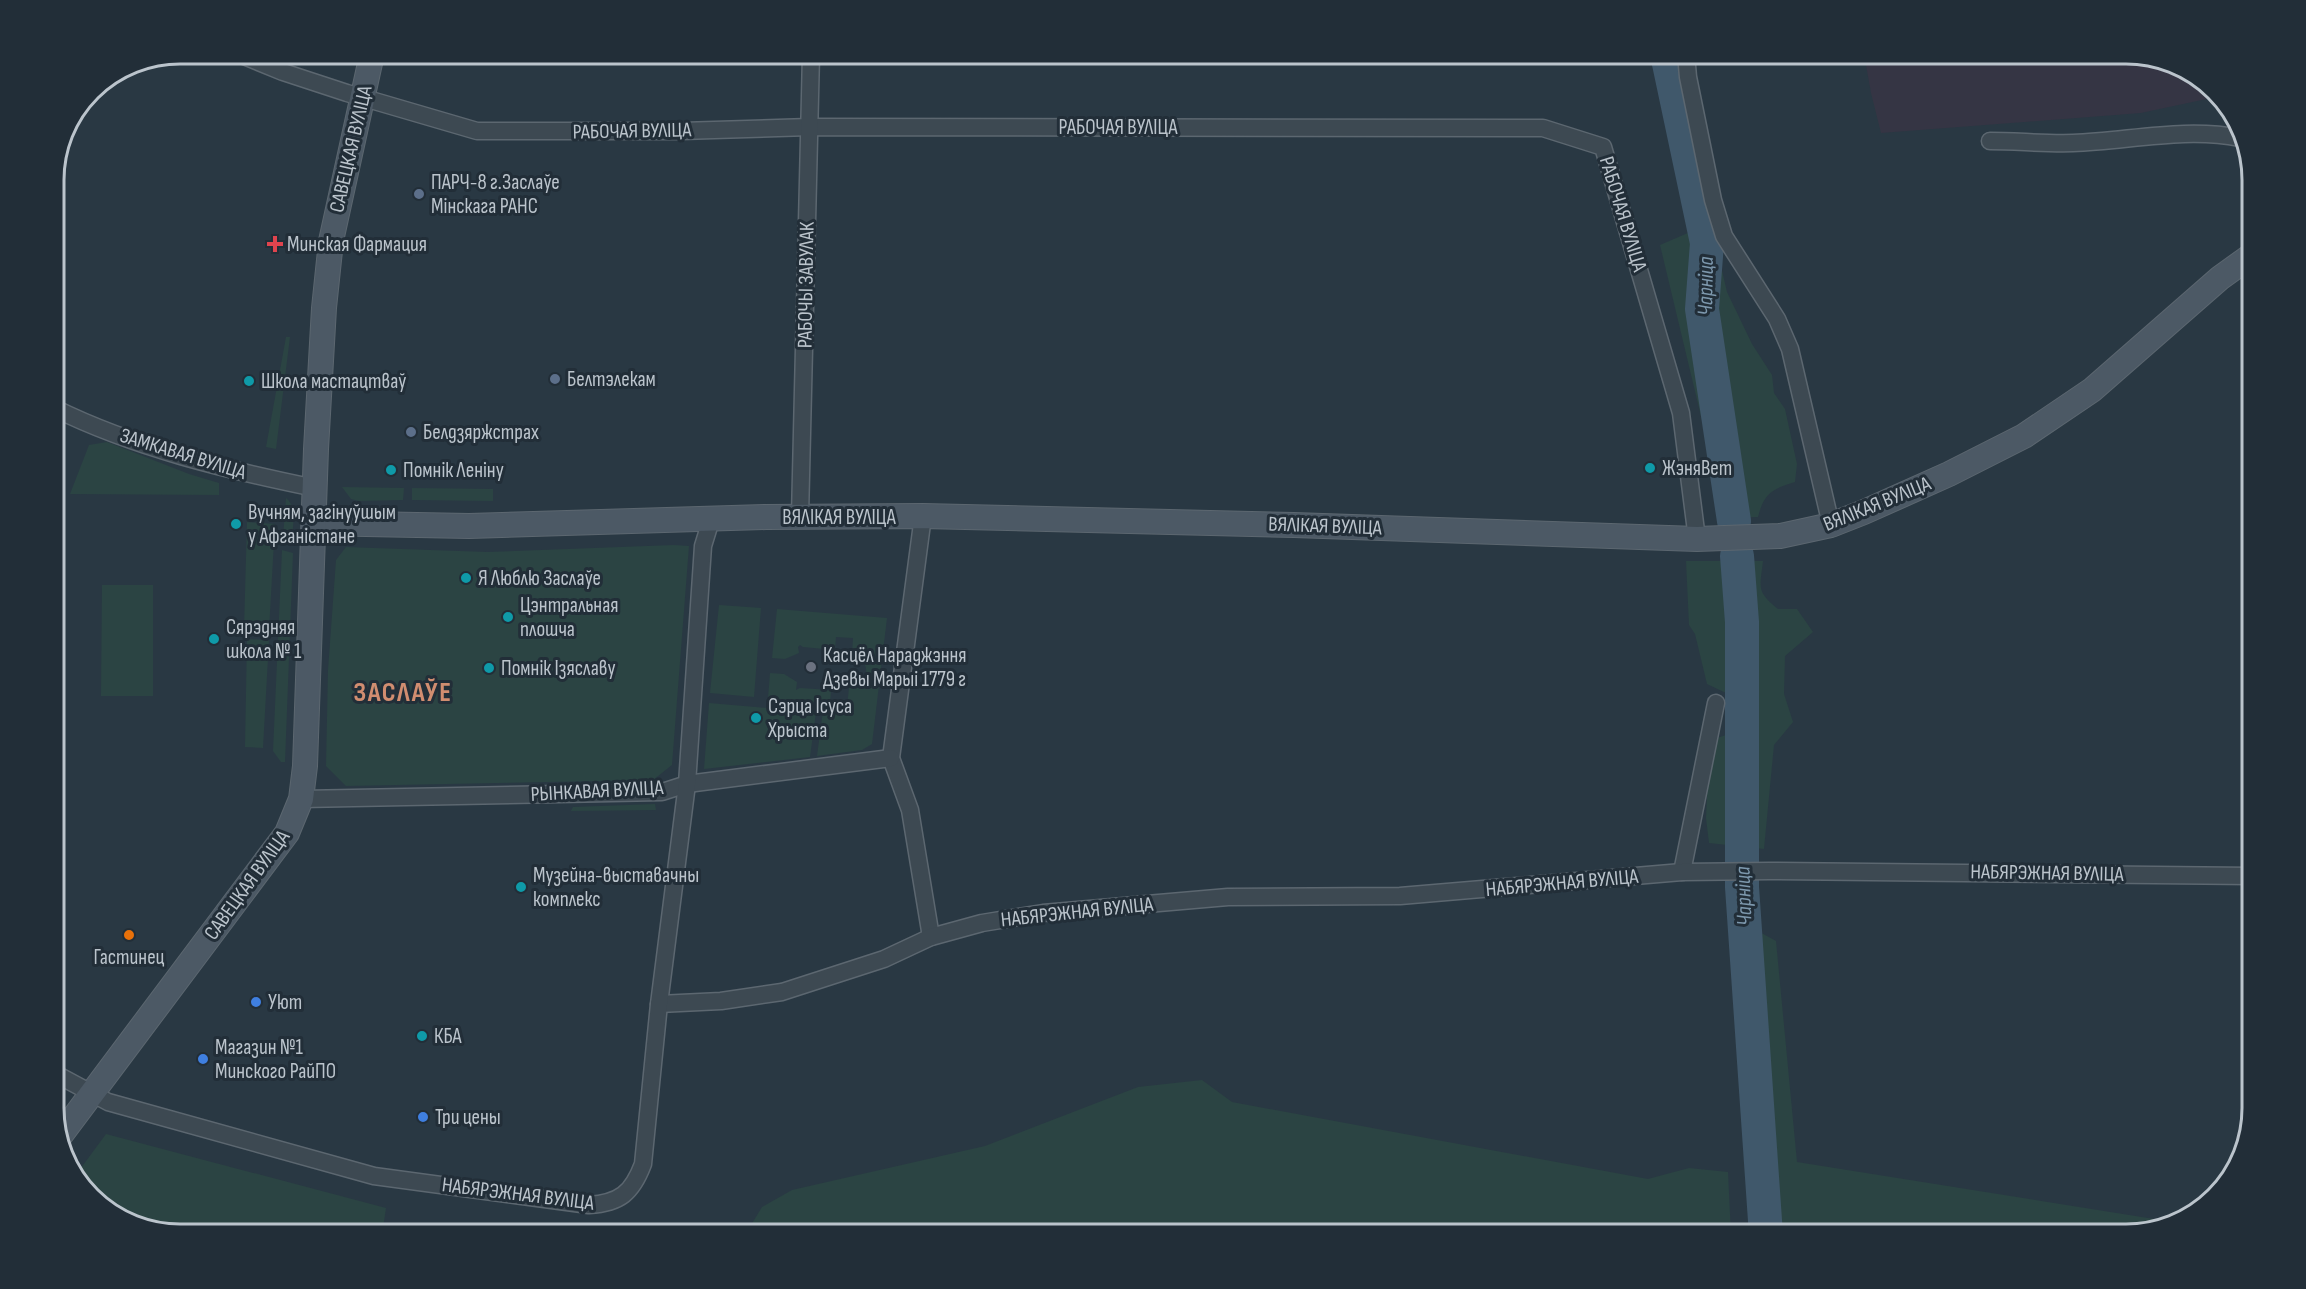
<svg xmlns="http://www.w3.org/2000/svg" width="2306" height="1289" font-family="'Sofia Sans Condensed',sans-serif">
	<style>
		.medical { fill: #353544 }
		.green { fill: #2b4443 }
		.lines { fill: none; stroke-linecap: round; stroke-linejoin: round }
		.river { stroke: #40586b; stroke-width: 34 }
		.street-casing { stroke: #5c6770; stroke-width: 19 }
		.secondary-casing { stroke: #5c6770; stroke-width: 26 }
		.street { stroke: #3d4952; stroke-width: 16 }
		.secondary { stroke: #4c5965; stroke-width: 24 }
		.service-dot { fill: #5c6f8a; stroke: #222e38; stroke-width: 2 }
		.health-dot { fill: #e0444e; stroke: #222e38; stroke-width: 2 }
		.culture-dot { fill: #0f9aa8; stroke: #222e38; stroke-width: 2 }
		.worship-dot { fill: #6b7280; stroke: #222e38; stroke-width: 2 }
		.food-dot { fill: #e8710a; stroke: #222e38; stroke-width: 2 }
		.shop-dot { fill: #3f7fe0; stroke: #222e38; stroke-width: 2 }
		.labels { text-anchor: middle; dominant-baseline: central; stroke-width: 6; stroke-linejoin: round; paint-order: stroke }
		.street-label { font-size: 21px; fill: #bbc4cc; stroke: #222e38 }
		.poi-label { font-size: 21px; fill: #bbc4cc; stroke: #222e38; text-anchor: start }
		.water-label { font-size: 22px; font-style: italic; fill: #7d98ad; stroke: #222e38 }
		.district-label { font-size: 27px; font-weight: bold; letter-spacing: 1.5px; fill: #d18d70; stroke: #222e38 }
		.rim { fill: none; stroke: #bbc4cc; stroke-width: 3 }
	</style>
	<rect width="100%" height="100%" fill="#293843"/>
	<path class="medical" d="M1864,54h261l63,17 28,26 -75,16 -260,20 -10,-40z"/>
	<g class="green">
		<path d="M1711,223l16,69 25,52 20,31 2,18 11,16 12,55 -2,18c-23,7 -31,11 -37,35l-39,1 -14,-85 -45,-188z"/>
		<path d="M286,337h4l-14,112 -10,-2z"/>
		<path d="M107,442l82,32 30,9v12l-149,-1 19,-49z"/>
		<path d="M342,487l62,1 -1,12 -44,1 -8,-2z"/>
		<path d="M412,488l81,1v12l-81,-1z"/>
		<path d="M286,498c12,9 6,30 6,44l-9,-4z"/>
		<path d="M247,522l28,2 -6,106 -25,-1z"/>
		<path d="M674,545l15,1 -17,219 -19,15 -307,6 -20,-20 2,-96 8,-110 10,-13 141,5z"/>
		<path d="M282,550l11,3 -8,209h-4l-8,-11z"/>
		<path d="M1686,561h77c-3,27 -7,30 15,48h19l16,23 -28,24 -1,38 9,28 -19,23 -10,104 -55,-6 -3,-25 3,-62 8,-18 12,-4 -3,-41 -19,-9 -12,-50 -6,-9z"/>
		<path d="M102,585h51v111h-52z"/>
		<path d="M719,605l42,3 -7,89 -44,-4z"/>
		<path d="M777,609l110,9 -15,126 -10,6 -45,6 7,-53 -56,-5 2,-25 14,1 13,8 -1,8 4,-2 31,2 -1,14 17,2 2,-18 11,-3c11,-12 7,-26 -8,-30l1,-17 -17,-1 -1,13 -32,-3 -3,-2 -2,2 1,6 -14,6 -13,-1z"/>
		<path d="M247,639l22,1 -6,108 -18,-1z"/>
		<path d="M709,703l107,9 -6,45 -106,12z"/>
		<path d="M655,804l1,6 -85,1 2,-4z"/>
		<path d="M1756,930l20,11 21,221 376,60 -47,13h-347l-2,-79z"/>
		<path d="M1202,1080l30,22 416,77 41,-11 39,4 3,63h-986l17,-28 30,-17 193,-44 153,-59z"/>
		<path d="M106,1134l280,74 -4,27h-201l-63,-17 -43,-42z"/>
	</g>
	<g class="lines">
		<g class="river">
			<path d="M1667,54l40,189 -5,66 32,212"/>
			<path d="M1737,556l5,66v265l24,348"/>
		</g>
		<defs>
			<g id="street">
				<path d="M239,54l44,18 64,21 130,38h204l129,-4 733,1 60,19 78,266 16,126"/>
				<path d="M1686,54l2,23 25,123 11,36 53,83 13,30 41,176"/>
				<path d="M1990,141c27,0 56,3 83,2 56,-2 112,-16 167,-5"/>
				<path d="M54,408c81,40 173,62 261,80"/>
				<path d="M923,516l-32,242 19,52 21,127"/>
				<path d="M800,517l11,-463"/>
				<path d="M301,799l361,-7 25,-8 204,-26"/>
				<path d="M1682,872l34,-169"/>
				<path d="M659,1004l62,-3 61,-9 102,-33 47,-22 51,-14 61,-10 185,-16 172,-1 282,-24 87,-1 483,5"/>
				<path d="M54,1073l54,29 266,74 215,29c31,-2 43,-12 54,-41l16,-160 28,-220 16,-238 8,-26"/>
			</g>
			<g id="secondary">
				<path d="M314,523l155,3 297,-9 157,-1 371,9 403,14 83,-3 51,-11 33,-13 85,-38 75,-38 68,-46 128,-112 32,-23"/>
				<path d="M60,1136l227,-303 14,-34 4,-33 11,-317 8,-141 7,-67 41,-187"/>
			</g>
		</defs>
		<use href="#street" class="street-casing"/>
		<use href="#secondary" class="secondary-casing"/>
		<use href="#street" class="street"/>
		<use href="#secondary" class="secondary"/>
	</g>
	<g class="service-dot">
		<circle cx="419" cy="194" r="6"/>
		<circle cx="555" cy="379" r="6"/>
		<circle cx="411" cy="432" r="6"/>
	</g>
	<path class="health-dot" d="M272 235h6v6h6v6h-6v6h-6v-6h-6v-6h6z"/>
	<g class="culture-dot">
		<circle cx="249" cy="381" r="6"/>
		<circle cx="1650" cy="468" r="6"/>
		<circle cx="391" cy="470" r="6"/>
		<circle cx="236" cy="524" r="6"/>
		<circle cx="466" cy="578" r="6"/>
		<circle cx="508" cy="617" r="6"/>
		<circle cx="214" cy="639" r="6"/>
		<circle cx="489" cy="668" r="6"/>
		<circle cx="756" cy="718" r="6"/>
		<circle cx="521" cy="887" r="6"/>
		<circle cx="422" cy="1036" r="6"/>
	</g>
	<circle class="worship-dot" cx="811" cy="667" r="6"/>
	<circle class="food-dot" cx="129" cy="935" r="6"/>
	<g class="shop-dot">
		<circle cx="256" cy="1002" r="6"/>
		<circle cx="203" cy="1059" r="6"/>
		<circle cx="423" cy="1117" r="6"/>
	</g>
	<g class="labels">
		<g class="street-label">
			<text x="1118" y="127">РАБОЧАЯ ВУЛІЦА</text>
			<text transform="translate(632 131) rotate(-1)">РАБОЧАЯ ВУЛІЦА</text>
			<text transform="translate(351 149) rotate(-77)">САВЕЦКАЯ ВУЛІЦА</text>
			<text transform="translate(1623 214) rotate(73)">РАБОЧАЯ ВУЛІЦА</text>
			<text transform="translate(806 285) rotate(-89)">РАБОЧЫ ЗАВУЛАК</text>
			<text transform="translate(183 454) rotate(17)">ЗАМКАВАЯ ВУЛІЦА</text>
			<text transform="translate(1877 504) rotate(-22)">ВЯЛІКАЯ ВУЛІЦА</text>
			<text x="839" y="517">ВЯЛІКАЯ ВУЛІЦА</text>
			<text transform="translate(1325 526) rotate(2)">ВЯЛІКАЯ ВУЛІЦА</text>
			<text transform="translate(597 791) rotate(-3)">РЫНКАВАЯ ВУЛІЦА</text>
			<text transform="translate(2047 873) rotate(1)">НАБЯРЭЖНАЯ ВУЛІЦА</text>
			<text transform="translate(1562 883) rotate(-5)">НАБЯРЭЖНАЯ ВУЛІЦА</text>
			<text transform="translate(247 885) rotate(-54)">САВЕЦКАЯ ВУЛІЦА</text>
			<text transform="translate(1077 912) rotate(-6)">НАБЯРЭЖНАЯ ВУЛІЦА</text>
			<text transform="translate(518 1194) rotate(7)">НАБЯРЭЖНАЯ ВУЛІЦА</text>
		</g>
		<g class="poi-label">
			<text x="431" y="182">ПАРЧ-8 г.Заслаўе<tspan x="431" dy="24">Мінскага РАНС</tspan></text>
			<text x="287" y="244">Минская Фармация</text>
			<text x="567" y="379">Белтэлекам</text>
			<text x="261" y="381">Школа мастацтваў</text>
			<text x="423" y="432">Белдзяржстрах</text>
			<text x="1662" y="468">ЖэняВет</text>
			<text x="403" y="470">Помнік Леніну</text>
			<text x="248" y="512">Вучням, загінуўшым<tspan x="248" dy="24">у Афганістане</tspan></text>
			<text x="478" y="578">Я Люблю Заслаўе</text>
			<text x="520" y="605">Цэнтральная<tspan x="520" dy="24">плошча</tspan></text>
			<text x="226" y="627">Сярэдняя<tspan x="226" dy="24">школа № 1</tspan></text>
			<text x="823" y="655">Касцёл Нараджэння<tspan x="823" dy="24">Дзевы Марыі 1779 г</tspan></text>
			<text x="501" y="668">Помнік Ізяславу</text>
			<text x="768" y="706">Сэрца Ісуса<tspan x="768" dy="24">Хрыста</tspan></text>
			<text x="533" y="875">Музейна-выставачны<tspan x="533" dy="24">комплекс</tspan></text>
			<text x="129" y="957" text-anchor="middle">Гастинец</text>
			<text x="268" y="1002">Уют</text>
			<text x="434" y="1036">КБА</text>
			<text x="215" y="1047">Магазин №1<tspan x="215" dy="24">Минского РайПО</tspan></text>
			<text x="435" y="1117">Три цены</text>
		</g>
		<g class="water-label">
			<text transform="translate(1706 286) rotate(-89)">Чарніца</text>
			<text transform="translate(1744 896) rotate(-92)">Чарніца</text>
		</g>
		<g class="district-label">
			<text x="403" y="693">ЗАСЛАЎЕ</text>
		</g>
	</g>
	<path d="M0 0H2306V1289H0ZM180 64H2126A116 116 0 0 1 2242 180V1108A116 116 0 0 1 2126 1224H180A116 116 0 0 1 64 1108V180A116 116 0 0 1 180 64Z" fill="#222e38" fill-rule="evenodd"/>
	<path class="rim" d="M180 64H2126A116 116 0 0 1 2242 180V1108A116 116 0 0 1 2126 1224H180A116 116 0 0 1 64 1108V180A116 116 0 0 1 180 64Z"/>
</svg>
